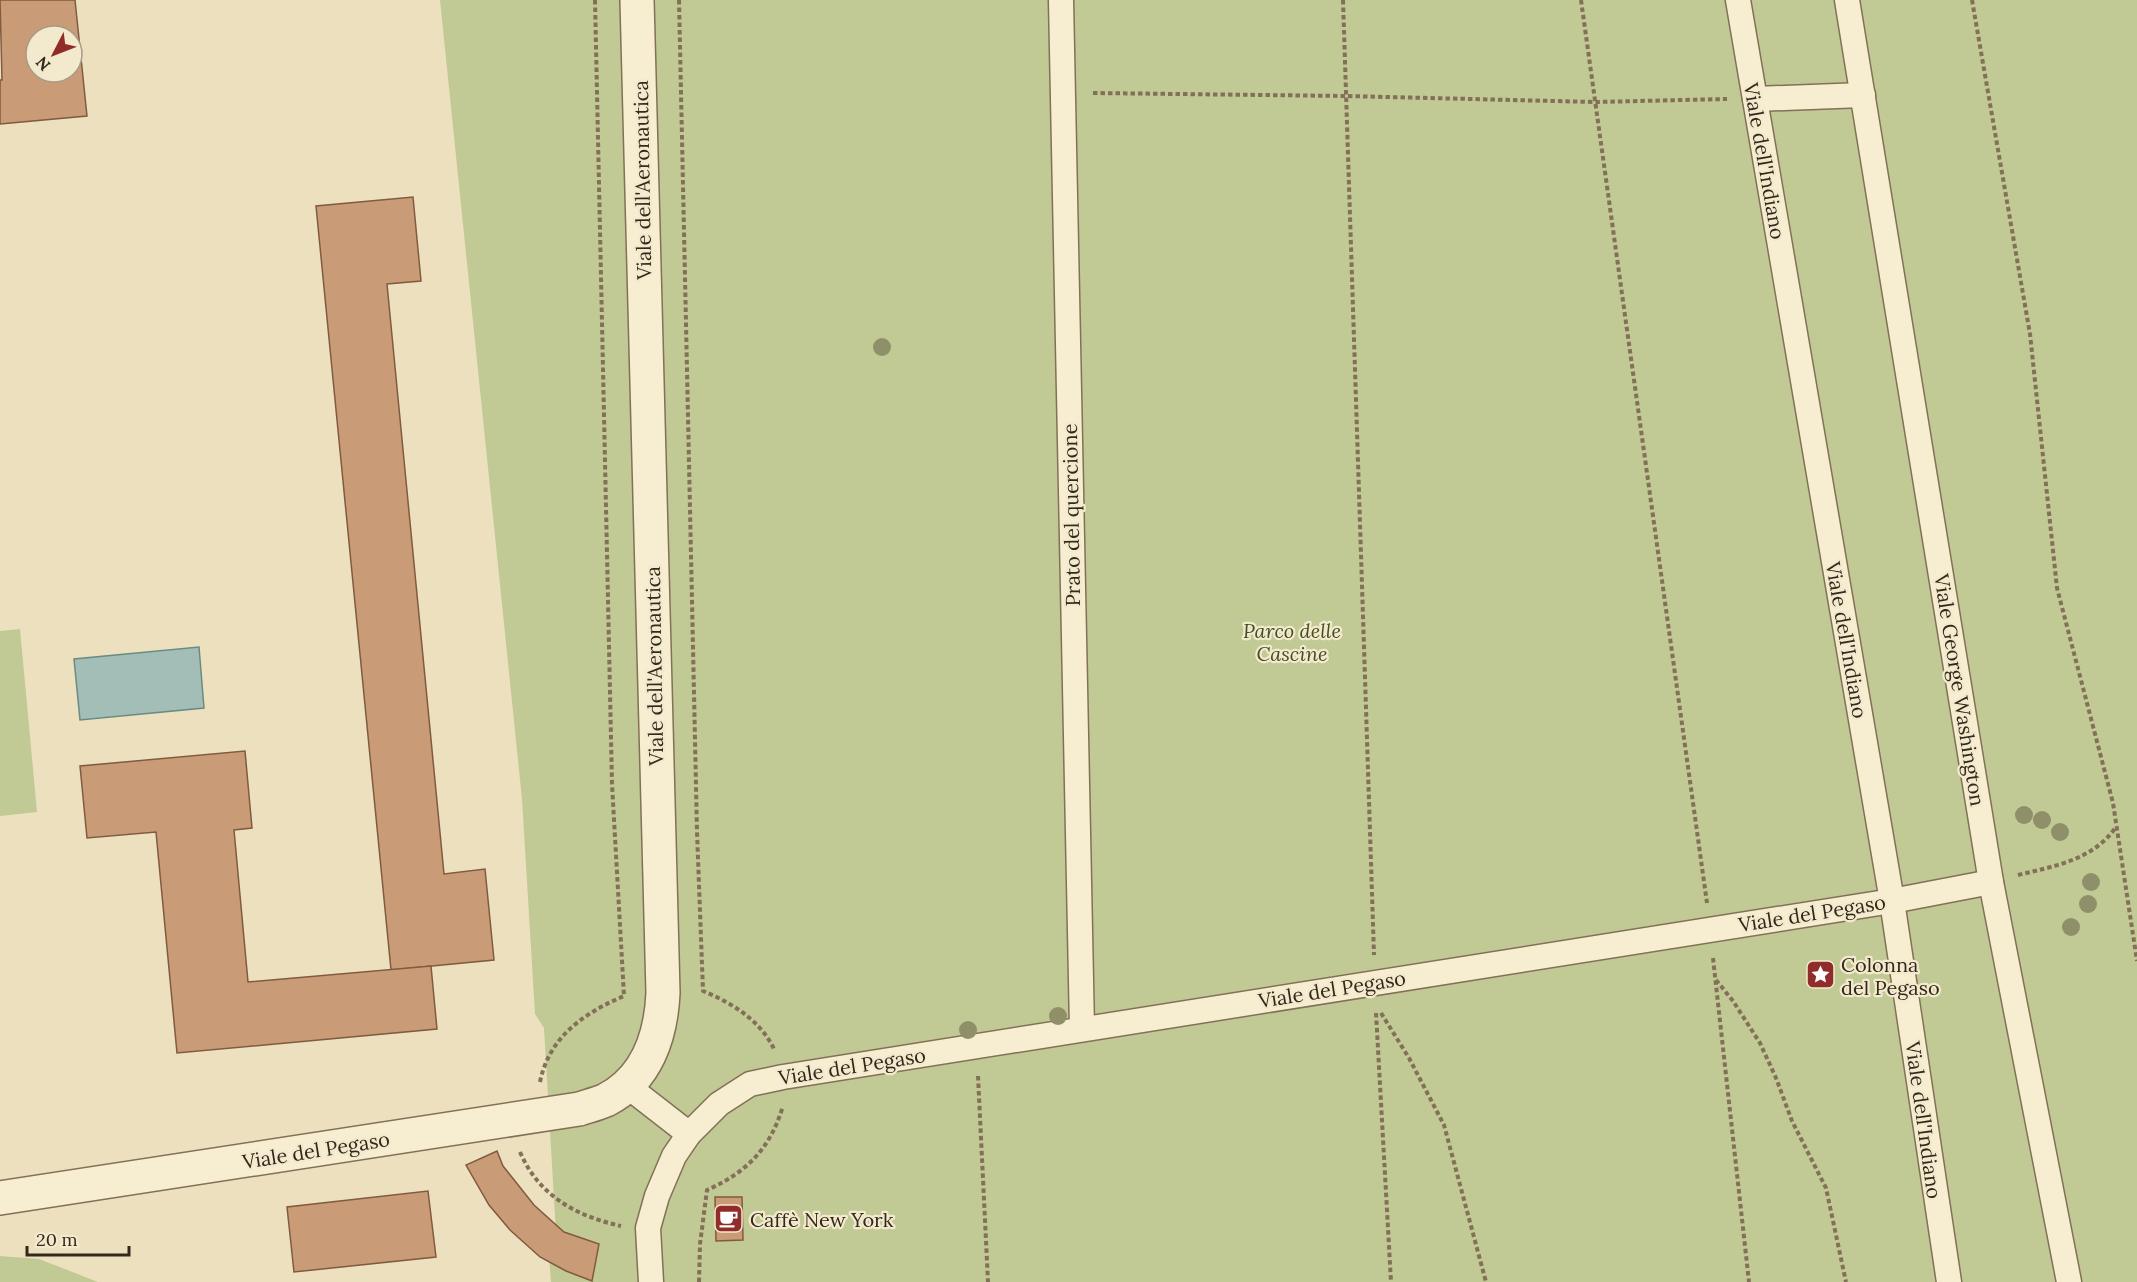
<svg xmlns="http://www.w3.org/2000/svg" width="2137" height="1282" font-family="Lora,serif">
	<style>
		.green { fill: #c1c994 }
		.water { fill: #a2beb6; stroke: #6a8b83; stroke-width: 1.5 }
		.building { fill: #c99b76; stroke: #815b3f; stroke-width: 1.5; fill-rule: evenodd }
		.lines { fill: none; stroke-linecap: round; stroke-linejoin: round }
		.pedestrian-casing { stroke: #837058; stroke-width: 27 }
		.minor-casing { stroke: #837058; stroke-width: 36 }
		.path { stroke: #837058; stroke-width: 4; stroke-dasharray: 4.5 3; stroke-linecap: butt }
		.pedestrian { stroke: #f7edd1; stroke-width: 24 }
		.minor { stroke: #f7edd1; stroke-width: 33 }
		.tree { fill: #8f9069 }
		.labels { text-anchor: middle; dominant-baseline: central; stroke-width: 4.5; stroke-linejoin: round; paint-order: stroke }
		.street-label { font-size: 20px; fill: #33281c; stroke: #f3eace }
		.park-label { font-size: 20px; font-style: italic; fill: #434f23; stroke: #f3eace }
		.poi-label { font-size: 20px; fill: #33281c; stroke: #f3eace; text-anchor: start }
	</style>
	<rect width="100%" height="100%" fill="#ece0bf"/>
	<g class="green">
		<path d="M440,0h1697v1282h-1586l-2,-25 8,-7 -13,-222 -9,-14 -13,-215z"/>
		<path d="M20,629l17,183 -37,4v-185z"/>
		<path d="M0,1256l39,3 59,23h-98z"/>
	</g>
	<path class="water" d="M199,647l5,61 -124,12 -6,-61z"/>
	<g class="building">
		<path d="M0,0h75l12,116 -87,8v-44h2zM36,36h36v36h-36z"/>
		<path d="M413,197l8,84 -34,3 57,590 41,-5 9,91 -103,10 -75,-764z"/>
		<path d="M245,751l7,77 -18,2 14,152 183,-16 6,63 -260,24 -21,-221 -69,6 -7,-72z"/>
		<path d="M497,1151l6,15 31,39 30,27 35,12 -7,37 -26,-10 -26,-14 -30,-27 -21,-25 -23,-40z"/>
		<path d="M428,1191l8,66 -142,15 -7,-65z"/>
		<path d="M715,1197h27l1,43 -27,1z"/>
	</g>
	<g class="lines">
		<defs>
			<g id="pedestrian">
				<path d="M1061,0l21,1029"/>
				<path d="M1738,0l154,901 57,381"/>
				<path d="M1847,0l144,882 78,400"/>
				<path d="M1755,99l108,-4"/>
				<path d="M626,1085l63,49"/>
				<path d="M651,1282l-3,-54 9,-32 17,-40 15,-22 30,-30 31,-20 33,-7 1109,-176 99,-19"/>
			</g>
			<path id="minor" d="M0,1198l579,-89c9,-3 18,-5 27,-9 41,-21 55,-64 57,-107l-26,-993"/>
		</defs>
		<use href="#pedestrian" class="pedestrian-casing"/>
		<use href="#minor" class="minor-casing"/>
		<g class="path">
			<path d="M679,0l18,832 6,159c29,12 57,29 71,58"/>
			<path d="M1343,0l31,955"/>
			<path d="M1581,0l126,903"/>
			<path d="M1972,0l58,334 27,254 56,215 24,158"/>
			<path d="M1093,93l253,3 249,6 132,-3"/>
			<path d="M2018,875c37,-9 75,-15 98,-48"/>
			<path d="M1713,958l36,324"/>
			<path d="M1716,980l17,21 27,42 16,35 16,43 34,67 20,94"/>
			<path d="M1376,1013l15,269"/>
			<path d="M1381,1013l28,45 35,67 42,157"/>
			<path d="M978,1076l10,206"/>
			<path d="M540,1082c9,-45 44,-69 84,-86l-12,-212 -17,-784"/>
			<path d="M520,1152c19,44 56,64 101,74"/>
			<path d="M699,1282l1,-38 7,-54c40,-18 63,-41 76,-84"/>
		</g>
		<use href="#pedestrian" class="pedestrian"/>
		<use href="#minor" class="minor"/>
	</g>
	<g class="tree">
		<circle cx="882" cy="347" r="9"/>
		<circle cx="2024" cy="815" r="9"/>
		<circle cx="2042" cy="820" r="9"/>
		<circle cx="2060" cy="832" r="9"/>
		<circle cx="2091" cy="882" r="9"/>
		<circle cx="2088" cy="904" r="9"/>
		<circle cx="2071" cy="927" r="9"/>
		<circle cx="1058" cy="1016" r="9"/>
		<circle cx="968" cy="1030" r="9"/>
	</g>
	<defs>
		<symbol id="sight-square" viewBox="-11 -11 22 22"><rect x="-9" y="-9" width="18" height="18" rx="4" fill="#902d2b" stroke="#f3eace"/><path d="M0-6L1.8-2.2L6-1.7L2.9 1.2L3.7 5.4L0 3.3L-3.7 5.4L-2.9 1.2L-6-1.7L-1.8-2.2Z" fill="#fff"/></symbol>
		<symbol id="cafe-square" viewBox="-11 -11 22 22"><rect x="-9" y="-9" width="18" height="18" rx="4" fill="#902d2b" stroke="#f3eace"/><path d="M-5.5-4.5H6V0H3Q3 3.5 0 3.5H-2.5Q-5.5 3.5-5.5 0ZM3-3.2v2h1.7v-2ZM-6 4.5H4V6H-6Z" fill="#fff"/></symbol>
	</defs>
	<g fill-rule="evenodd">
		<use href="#sight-square" x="1804" y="958" width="33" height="33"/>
		<use href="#cafe-square" x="712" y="1202" width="33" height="33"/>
	</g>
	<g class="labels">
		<g class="street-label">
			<text transform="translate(1765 161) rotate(80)">Viale dell'Indiano</text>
			<text transform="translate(642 180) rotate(-91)">Viale dell'Aeronautica</text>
			<text transform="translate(1071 515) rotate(-91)">Prato del quercione</text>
			<text transform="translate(1847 640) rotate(80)">Viale dell'Indiano</text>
			<text transform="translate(654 666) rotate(-91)">Viale dell'Aeronautica</text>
			<text transform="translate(1960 690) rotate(81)">Viale George Washington</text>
			<text transform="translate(1812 913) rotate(-9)">Viale del Pegaso</text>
			<text transform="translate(1332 989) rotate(-9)">Viale del Pegaso</text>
			<text transform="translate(852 1066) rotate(-9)">Viale del Pegaso</text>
			<text transform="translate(1924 1120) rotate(82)">Viale dell'Indiano</text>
			<text transform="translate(316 1150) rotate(-9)">Viale del Pegaso</text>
		</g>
		<g class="park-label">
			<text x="1292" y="630">Parco delle<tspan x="1292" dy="23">Cascine</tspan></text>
		</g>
		<g class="poi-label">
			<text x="1841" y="964">Colonna<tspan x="1841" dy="23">del Pegaso</tspan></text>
			<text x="750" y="1219">Caffè New York</text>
		</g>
	</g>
	<g transform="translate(54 54) rotate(228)"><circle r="28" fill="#f3eace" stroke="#a69c87" stroke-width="1.5"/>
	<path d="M0-4.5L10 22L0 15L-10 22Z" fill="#902d2b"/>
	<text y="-9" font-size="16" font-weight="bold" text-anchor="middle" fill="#33281c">N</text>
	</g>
	<path d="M27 1246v9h102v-9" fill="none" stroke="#33281c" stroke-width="3"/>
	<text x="36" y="1246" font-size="18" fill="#33281c" stroke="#f3eace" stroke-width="4.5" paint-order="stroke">20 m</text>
</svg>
